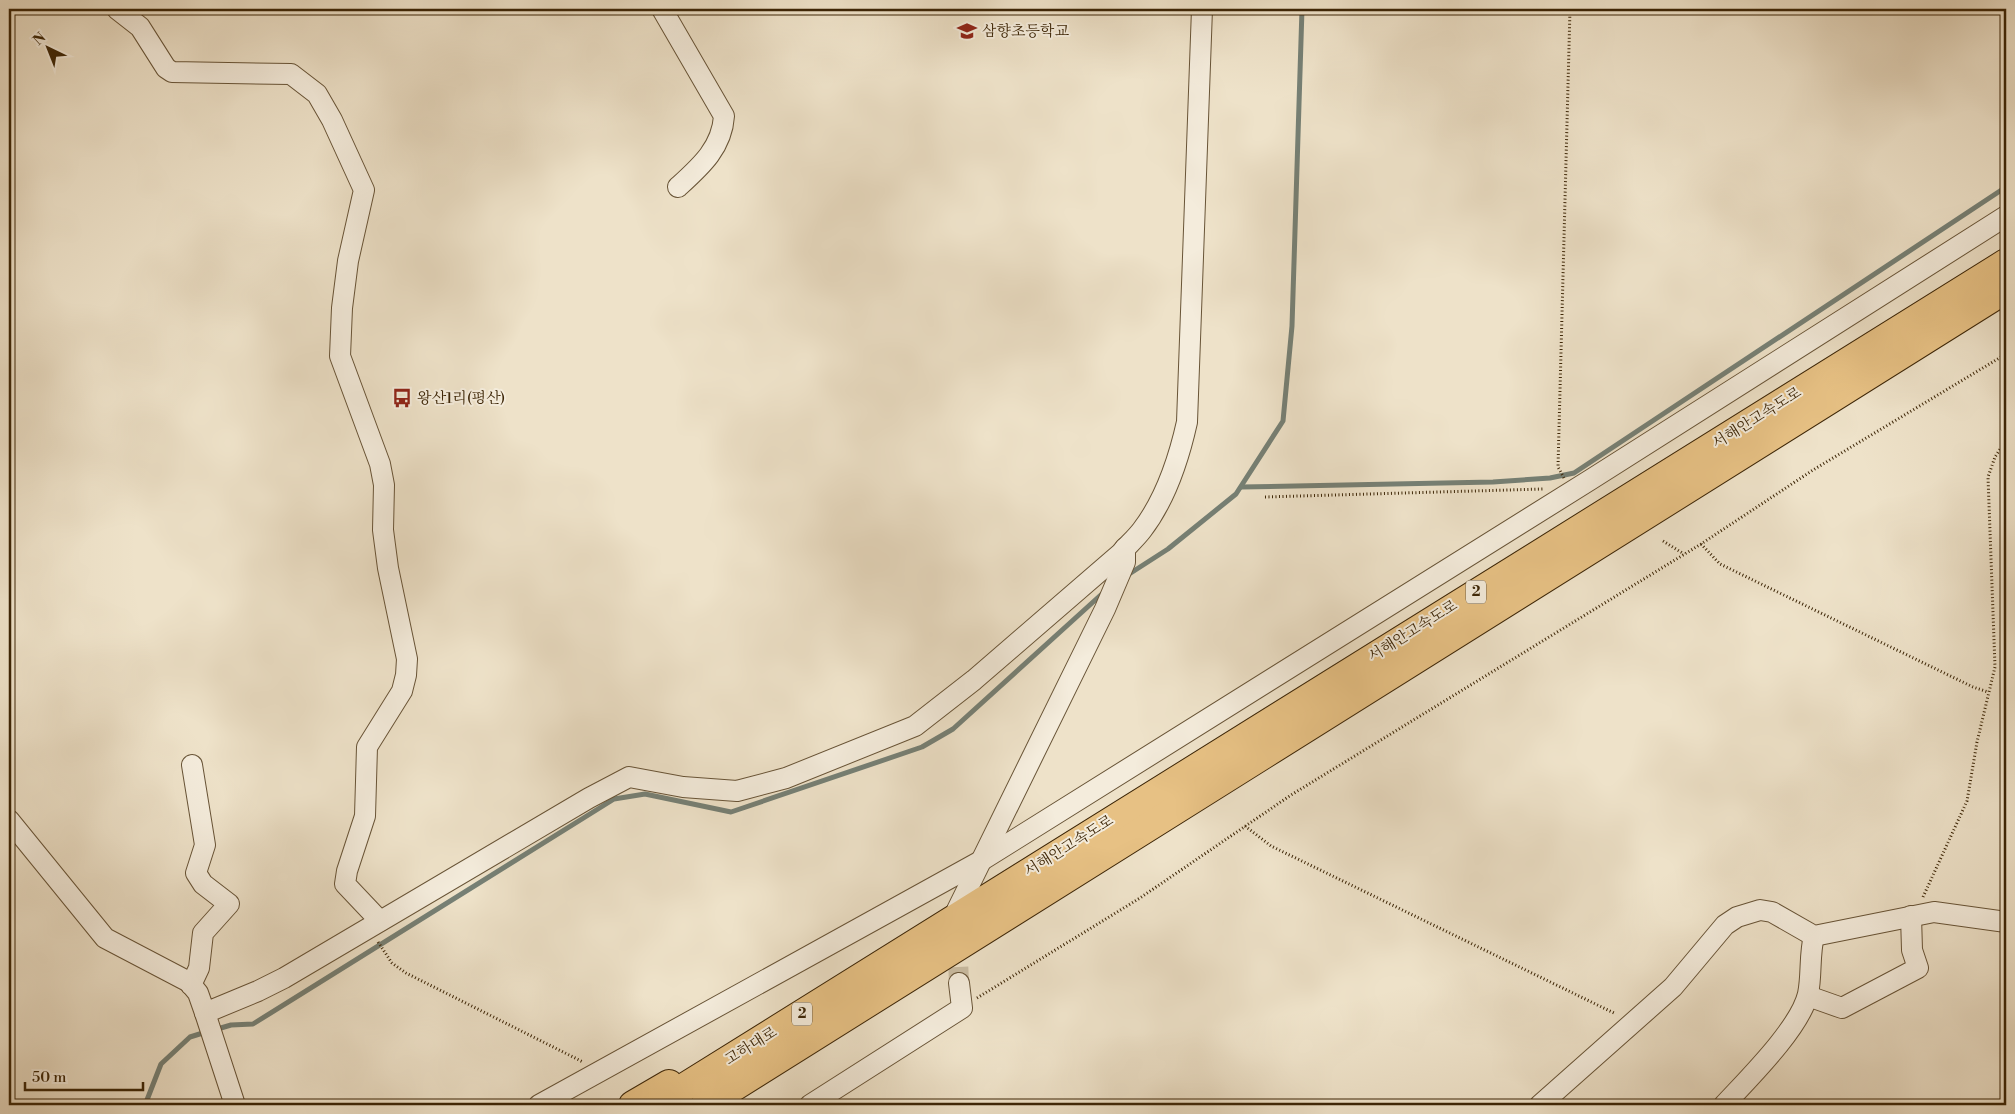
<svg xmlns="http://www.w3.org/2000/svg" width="2015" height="1114" font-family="'Libre Bodoni','Noto Serif KR',serif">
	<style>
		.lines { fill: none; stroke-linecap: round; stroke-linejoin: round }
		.stream { stroke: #768075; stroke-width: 5 }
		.minor-tunnel { stroke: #cabca2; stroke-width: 20; stroke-dasharray: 20 10; stroke-linecap: butt }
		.minor-casing { stroke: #685437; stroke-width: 22 }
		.highway-casing { stroke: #3c2506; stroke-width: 30 }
		.path { stroke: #3c2506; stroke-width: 3; stroke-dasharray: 1 2.5; stroke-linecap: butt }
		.minor { stroke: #f4ecdc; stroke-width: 20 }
		.highway { stroke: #e7c184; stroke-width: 28 }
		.labels { text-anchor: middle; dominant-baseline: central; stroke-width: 4; stroke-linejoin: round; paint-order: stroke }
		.shield { fill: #f4ecdc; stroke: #736146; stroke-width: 1 }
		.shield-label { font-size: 14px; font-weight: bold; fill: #3c2506 }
		.poi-label { font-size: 15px; fill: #3c2506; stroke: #f4ecdc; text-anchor: start }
		.street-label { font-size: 15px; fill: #3c2506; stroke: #f4ecdc }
	</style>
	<rect width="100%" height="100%" fill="#eee2c9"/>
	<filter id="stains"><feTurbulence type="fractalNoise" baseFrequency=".004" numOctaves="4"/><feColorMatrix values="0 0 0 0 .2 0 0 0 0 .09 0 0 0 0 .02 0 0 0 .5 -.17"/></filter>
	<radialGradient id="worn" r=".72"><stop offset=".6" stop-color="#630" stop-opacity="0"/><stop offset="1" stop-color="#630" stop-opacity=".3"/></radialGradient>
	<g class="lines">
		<g class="stream">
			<path d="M1241,487l252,-5 57,-4 24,-5 432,-286"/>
			<path d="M1126,576l42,-27 68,-55 47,-73 9,-95 10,-317"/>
			<path d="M214,1030l17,-5 22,-1 361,-225 31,-5 86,18 191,-65 31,-18 150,-136"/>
			<path d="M145,1105l16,-41 29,-27 16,-5"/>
		</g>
		<path class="minor-tunnel" d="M957,937l2,46"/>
		<defs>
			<g id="minor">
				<path d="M117,9l23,18 26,41 6,4 119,2 26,20 15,26 32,70 -16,71 -6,47 -2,48 40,108 4,21 -1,45 5,38 19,91 -1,16 -4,16 -35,56 -2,69 -18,55 -2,13 35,37"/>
				<path d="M662,9l62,107c-2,32 -24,51 -46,71"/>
				<path d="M9,820l96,118 84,44 9,11 7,20 53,-22 26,-13 305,-180 40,-21 54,10 54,4 49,-13 129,-52 59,-46 147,-127c7,-8 15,-15 21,-23 23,-30 37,-72 45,-108l15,-413"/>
				<path d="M957,910l148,-301 20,-47v-14"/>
				<path d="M191,985l8,-17 4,-35 26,-29 -26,-20 -7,-11 9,-28 -13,-80"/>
				<path d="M1808,996l34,12 76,-40 -6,-18 -1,-34"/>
				<path d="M205,1013l30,92"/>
				<path d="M539,1105l440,-243 611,-382 416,-264"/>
				<path d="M810,1105l152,-97 -3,-25"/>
				<path d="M1540,1105l133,-118 52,-62 12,-8 23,-7 12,2 42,24 120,-24 72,10"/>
				<path d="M1724,1105c24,-26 76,-77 84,-111 4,-19 1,-39 6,-58"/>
			</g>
			<g id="highway">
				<path d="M633,1105l36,-21"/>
				<path d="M656,1105l1350,-842"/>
				<path d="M705,1105l1301,-816"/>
			</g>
		</defs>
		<use href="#minor" class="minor-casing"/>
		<use href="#highway" class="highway-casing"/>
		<g class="path">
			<path d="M1564,478l-6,-11 12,-458"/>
			<path d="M1265,497l278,-8"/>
			<path d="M1663,541l21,13"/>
			<path d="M1701,544l19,20 253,123 15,5"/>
			<path d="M1245,826l26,20 345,168"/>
			<path d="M1923,897l44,-96 10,-59 18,-75 -7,-190 7,-20 11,-17"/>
			<path d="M378,942l14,21 14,10 177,89"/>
			<path d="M977,998l163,-100 151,-103 410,-251 112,-74 193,-116"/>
		</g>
		<use href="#minor" class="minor"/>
		<use href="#highway" class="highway"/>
	</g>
	<defs>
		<symbol id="school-bare" viewBox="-9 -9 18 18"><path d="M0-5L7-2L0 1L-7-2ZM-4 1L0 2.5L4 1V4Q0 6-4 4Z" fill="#8f2418" stroke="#f4ecdc" stroke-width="2.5" paint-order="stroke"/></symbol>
		<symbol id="bus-bare" viewBox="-9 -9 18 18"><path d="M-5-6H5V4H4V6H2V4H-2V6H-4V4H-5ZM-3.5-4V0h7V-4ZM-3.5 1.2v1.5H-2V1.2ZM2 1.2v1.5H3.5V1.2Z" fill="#8f2418" stroke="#f4ecdc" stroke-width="2.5" paint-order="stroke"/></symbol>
	</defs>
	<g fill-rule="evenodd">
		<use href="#school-bare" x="953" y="17" width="28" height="28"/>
		<use href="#bus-bare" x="388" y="384" width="28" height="28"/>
	</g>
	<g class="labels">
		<g class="shield">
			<rect x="1466" y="580.5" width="20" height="23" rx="4"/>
			<rect x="792" y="1002.5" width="20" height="23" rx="4"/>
		</g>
		<g class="shield-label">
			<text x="1476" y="592">2</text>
			<text x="802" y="1014">2</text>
		</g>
		<g class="poi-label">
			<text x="982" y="31">삼향초등학교</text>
			<text x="417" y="398">왕산1리(평산)</text>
		</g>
		<g class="street-label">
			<text transform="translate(1757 418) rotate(-32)">서해안고속도로</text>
			<text transform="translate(1413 631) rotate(-32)">서해안고속도로</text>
			<text transform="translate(1069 846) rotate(-32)">서해안고속도로</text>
			<text transform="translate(751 1046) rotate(-32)">고하대로</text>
		</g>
	</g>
	<rect width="2015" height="1114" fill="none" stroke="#eee2c9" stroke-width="30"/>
	<rect x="10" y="10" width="1995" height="1094" fill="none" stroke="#3c2506" stroke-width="2.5"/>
	<rect x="15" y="15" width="1985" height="1084" fill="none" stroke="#3c2506"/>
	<g transform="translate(48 48) rotate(317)" stroke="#f4ecdc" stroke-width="4" paint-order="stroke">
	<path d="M0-4L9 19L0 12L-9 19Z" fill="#3c2506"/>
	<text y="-8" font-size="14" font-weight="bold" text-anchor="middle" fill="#3c2506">N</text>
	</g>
	<path d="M25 1082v8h118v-8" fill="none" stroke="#3c2506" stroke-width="2.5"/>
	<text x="32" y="1082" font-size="15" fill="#3c2506" stroke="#f4ecdc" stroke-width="4" paint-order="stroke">50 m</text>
	<rect width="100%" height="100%" filter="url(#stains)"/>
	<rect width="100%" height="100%" fill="url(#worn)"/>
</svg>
